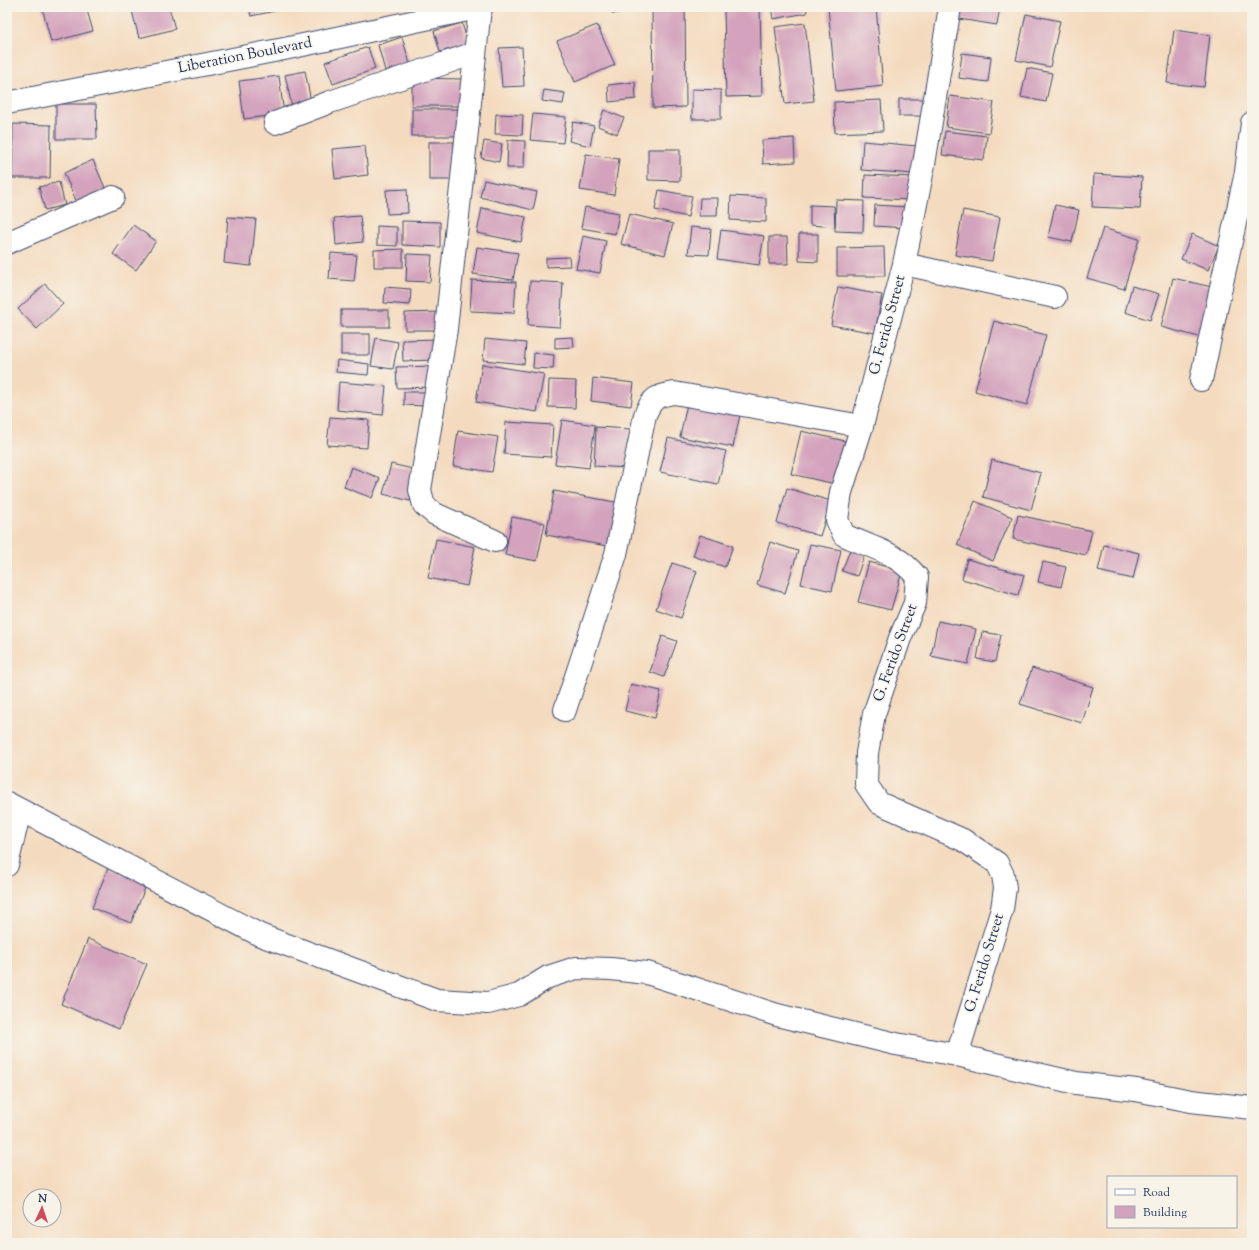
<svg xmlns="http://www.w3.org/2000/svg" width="1259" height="1250" font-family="'Sorts Mill Goudy',serif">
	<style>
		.building { fill: #d3a2bc }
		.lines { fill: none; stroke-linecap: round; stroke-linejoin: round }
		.minor-casing { stroke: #3c496d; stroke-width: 24 }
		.minor { stroke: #fff; stroke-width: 22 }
		.labels { text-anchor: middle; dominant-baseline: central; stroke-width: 3; stroke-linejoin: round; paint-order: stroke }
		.street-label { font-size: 15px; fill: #1b2f5e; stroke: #f7f3e8 }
	</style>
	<rect width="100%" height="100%" fill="#f7f3e8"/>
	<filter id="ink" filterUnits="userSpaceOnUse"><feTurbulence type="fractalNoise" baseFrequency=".025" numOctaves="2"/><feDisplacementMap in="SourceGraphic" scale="8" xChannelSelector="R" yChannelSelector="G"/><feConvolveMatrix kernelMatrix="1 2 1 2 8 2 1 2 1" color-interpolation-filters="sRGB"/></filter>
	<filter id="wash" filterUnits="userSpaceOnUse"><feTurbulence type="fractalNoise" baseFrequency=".012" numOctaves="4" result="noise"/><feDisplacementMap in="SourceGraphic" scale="16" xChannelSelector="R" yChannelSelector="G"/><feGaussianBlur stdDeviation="0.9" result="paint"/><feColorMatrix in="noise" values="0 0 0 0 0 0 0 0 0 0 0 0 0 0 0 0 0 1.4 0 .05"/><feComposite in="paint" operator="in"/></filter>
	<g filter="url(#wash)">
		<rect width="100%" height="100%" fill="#f4dbbf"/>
		<g id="blocks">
			<g class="building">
				<path d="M42,7h44l7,24 -42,11z"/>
				<path d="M131,7h38l6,22 -36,9z"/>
				<path d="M249,7h40v1l-38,8z"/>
				<path d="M611,7h30v1l-28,6z"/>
				<path d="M652,7h33l1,100 -33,1z"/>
				<path d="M724,7h36l2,89 -36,1z"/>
				<path d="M771,7h35l1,6 -34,6z"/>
				<path d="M828,7h48l7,79 -47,5z"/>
				<path d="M961,7h39l-3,18 -38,-6z"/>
				<path d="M1026,14l34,7 -10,46 -34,-7z"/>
				<path d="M462,23l6,21 -28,8 -6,-21z"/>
				<path d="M805,23l9,78 -29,3 -10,-77z"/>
				<path d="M597,25l18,40 -40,17 -18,-41z"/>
				<path d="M1174,30l36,5 -6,52 -37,-4z"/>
				<path d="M402,37l8,27 -25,7 -7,-26z"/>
				<path d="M368,47l7,22 -42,15 -8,-22z"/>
				<path d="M522,47l2,39 -22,1 -3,-39z"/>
				<path d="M962,53l29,4 -3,25 -29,-4z"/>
				<path d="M1027,68l25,5 -6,29 -25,-5z"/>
				<path d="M305,71l7,36 -19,4 -8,-36z"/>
				<path d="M279,76l5,38 -40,5 -5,-38z"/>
				<path d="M412,78l50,1 -1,27h-49z"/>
				<path d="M635,82l1,17 -27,3 -1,-17z"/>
				<path d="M692,89l29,1v29h-29z"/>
				<path d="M544,90l21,3 -2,11 -21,-3z"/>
				<path d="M950,96l44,6 -5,31 -43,-6z"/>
				<rect x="899" y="99" width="26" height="17"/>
				<path d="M881,100l2,31 -48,2 -1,-31z"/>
				<path d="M56,104h40l1,35h-41z"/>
				<rect x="412" y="109" width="46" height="27"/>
				<path d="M604,110l20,8 -7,16 -19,-8z"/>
				<path d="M496,114l27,1 -1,20 -27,-1z"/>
				<path d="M533,114l33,3 -3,26 -33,-3z"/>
				<path d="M573,122l21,4 -4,20 -21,-5z"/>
				<path d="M13,124l38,1 -1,53h-38z"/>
				<path d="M945,131l42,5 -3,24 -42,-5z"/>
				<path d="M794,138l1,24 -32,2 -1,-24z"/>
				<path d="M508,140l17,1 -1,27h-17z"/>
				<path d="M484,141l18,3 -3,18 -18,-4z"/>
				<path d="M863,141l54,5 -3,28 -53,-4z"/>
				<rect x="429" y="142" width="25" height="38"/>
				<path d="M365,146l3,29 -33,4 -3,-30z"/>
				<path d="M648,149h32v32l-32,-1z"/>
				<path d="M586,154l33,5 -5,36 -34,-5z"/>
				<path d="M93,160l13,30 -29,13 -13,-30z"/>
				<path d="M1094,174l48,3 -2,32 -48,-2z"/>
				<path d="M865,175l49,2 -1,23 -49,-2z"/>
				<path d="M484,180l53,12 -4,18 -53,-13z"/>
				<path d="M59,182l6,23 -20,5 -6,-23z"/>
				<path d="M407,189l1,24 -21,1 -1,-24z"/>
				<path d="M659,190l33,6 -4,21 -33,-7z"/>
				<path d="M731,196l35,2v24l-36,-2z"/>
				<path d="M700,198h18l-1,18h-18z"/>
				<path d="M836,200l28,1 -1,31 -28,-1z"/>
				<path d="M810,205l24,1 1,21 -25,-2z"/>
				<path d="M875,205l33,2 -1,21 -33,-2z"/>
				<path d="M1055,205l24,5 -7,32 -24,-5z"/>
				<path d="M585,207l34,6 -4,21 -34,-6z"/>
				<path d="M482,208l44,9 -5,25 -44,-9z"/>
				<path d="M963,210l37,7 -8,44 -37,-6z"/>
				<path d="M629,214l44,10 -8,31 -44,-11z"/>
				<path d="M360,216l3,26 -27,3 -2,-27z"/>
				<path d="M228,217l28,2 -5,47 -27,-3z"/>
				<path d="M402,221l38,1v25l-38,-2z"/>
				<path d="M133,225l23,16 -20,29 -23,-16z"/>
				<path d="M377,226l20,1v19l-20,-1z"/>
				<path d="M691,227l20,2 -2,26 -21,-1z"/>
				<path d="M1103,228l36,11 -15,50 -37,-11z"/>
				<path d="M721,230l43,6 -5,29 -42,-6z"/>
				<path d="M799,234h19v28l-19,-1z"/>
				<path d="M1192,234l27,12 -11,24 -27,-11z"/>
				<path d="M583,236l23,5 -6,32 -24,-4z"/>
				<path d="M769,237h18l1,27h-19z"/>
				<path d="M477,247l41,6 -5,27 -40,-6z"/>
				<path d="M884,247l1,29h-48v-28z"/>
				<path d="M403,249v18h-29v-17z"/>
				<path d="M331,253l26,2 -3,26 -25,-2z"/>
				<path d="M407,254l25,1 -2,27 -24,-1z"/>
				<path d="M569,257l1,9 -24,1v-9z"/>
				<path d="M1173,278l43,10 -13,50 -42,-11z"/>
				<path d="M472,280l44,2 -2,31 -44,-2z"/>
				<path d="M530,281l33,2 -3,44 -32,-2z"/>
				<path d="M45,284l18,20 -26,25 -19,-20z"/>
				<path d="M1132,286l27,8 -9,26 -25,-8z"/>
				<path d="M385,287l26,2 -1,16 -26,-2z"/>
				<path d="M838,287l44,8 -7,38 -44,-8z"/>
				<rect x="341" y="310" width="48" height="17"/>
				<path d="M440,312v18h-35v-17z"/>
				<path d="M994,321l52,14 -19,70 -52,-14z"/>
				<rect x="341" y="334" width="29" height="21"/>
				<path d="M573,337l1,10 -19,1v-10z"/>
				<path d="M376,338l22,4 -5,27 -22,-3z"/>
				<path d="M436,339l1,21 -34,1 -1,-21z"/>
				<path d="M485,339l41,4 -2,21 -41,-4z"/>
				<path d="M534,353l20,2 -1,14 -20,-1z"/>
				<path d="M337,360l32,4 -1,11 -32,-3z"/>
				<path d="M482,364l62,10 -7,38 -61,-10z"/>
				<path d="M434,366v21l-37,1 -1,-21z"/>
				<path d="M593,378l41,5 -3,23 -40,-5z"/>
				<path d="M549,380l27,1 -1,27 -27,-1z"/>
				<path d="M339,382l47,4 -3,29 -46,-5z"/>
				<path d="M404,392h21v14l-21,-1z"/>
				<path d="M688,399l53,11 -8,37 -53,-10z"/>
				<path d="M330,417l39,3 -2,28 -40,-3z"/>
				<path d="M562,420l33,5 -6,43 -34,-4z"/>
				<path d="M506,422l47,3 -2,32 -47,-3z"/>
				<path d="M596,427l34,2 -2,39 -34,-2z"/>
				<path d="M458,431l40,6 -6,35 -39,-6z"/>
				<path d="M801,431l44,10 -10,43 -44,-10z"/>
				<path d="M668,438l58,13 -8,33 -58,-12z"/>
				<path d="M992,460l49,13 -10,37 -48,-13z"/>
				<path d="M391,464l26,6 -7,31 -27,-7z"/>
				<path d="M351,467l29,11 -8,20 -28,-11z"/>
				<path d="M787,488l44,13 -11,35 -43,-13z"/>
				<path d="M554,491l67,12 -8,44 -67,-12z"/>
				<path d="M975,501l37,16 -19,44 -36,-16z"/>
				<path d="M1018,515l74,16 -6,24 -73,-16z"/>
				<path d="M512,517l33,6 -8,38 -32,-6z"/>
				<path d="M700,535l33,11 -8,21 -32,-11z"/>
				<path d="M436,539l39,8 -8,39 -39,-8z"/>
				<path d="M770,542l28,9 -13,42 -28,-8z"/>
				<path d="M810,544l31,6 -9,41 -31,-7z"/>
				<path d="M1104,545l35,8 -6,26 -35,-8z"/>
				<path d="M851,547l15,4 -9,25 -15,-5z"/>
				<path d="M967,559l57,16 -6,20 -56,-16z"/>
				<path d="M869,562l33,9 -11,39 -33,-8z"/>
				<path d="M1043,562l23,5 -5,20 -23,-5z"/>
				<path d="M672,563l25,8 -16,47 -25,-9z"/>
				<path d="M938,621l38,8 -8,35 -37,-8z"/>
				<path d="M982,632l19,3 -6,27 -18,-3z"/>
				<path d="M662,636l15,5 -13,36 -14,-5z"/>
				<path d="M1032,668l61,19 -11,36 -62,-19z"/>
				<path d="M631,684l30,7 -6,27 -30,-7z"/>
				<path d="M108,868l39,15 -16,40 -39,-15z"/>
				<path d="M88,939l59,25 -28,65 -58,-25z"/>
			</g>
		</g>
	</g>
	<g filter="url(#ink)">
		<use href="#blocks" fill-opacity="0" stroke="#3c496d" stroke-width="1"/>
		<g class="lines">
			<defs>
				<g id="minor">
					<path d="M950,7l-26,157 -20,100 -42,162 -21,66 -4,28 7,15c28,13 53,17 73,42l-2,26 -15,35 -26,76 -7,39 -1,31 13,19 84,37 34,23 6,12 2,13 -3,21 -45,146"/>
					<path d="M480,8l-34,321 -26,161 4,15 11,9 60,27"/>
					<path d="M7,103l277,-54 198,-42"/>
					<path d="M275,123l55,-21 145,-49"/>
					<path d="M7,243l106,-46"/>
					<path d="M904,264l151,33"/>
					<path d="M1201,380l45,-208 6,-49"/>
					<path d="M565,710l51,-156 29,-139c7,-17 11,-19 29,-22l188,33"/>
					<path d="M7,803l253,132 177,65 51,3 31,-8 29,-18 28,-9 35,1 36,4 130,42 119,29 61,11 119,28 60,7 55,11 61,7"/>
					<path d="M7,865l13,-54"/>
				</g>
			</defs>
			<use href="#minor" class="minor-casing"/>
			<use href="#minor" class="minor"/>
		</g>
	</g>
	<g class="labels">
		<g class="street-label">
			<text transform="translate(245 56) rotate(-11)">Liberation Boulevard</text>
			<text transform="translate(888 325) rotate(-75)">G. Ferido Street</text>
			<text transform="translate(896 653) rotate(-70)">G. Ferido Street</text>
			<text transform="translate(985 963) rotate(-73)">G. Ferido Street</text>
		</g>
	</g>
	<rect width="1259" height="1250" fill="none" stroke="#f7f3e8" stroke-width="24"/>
	<rect x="1107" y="1176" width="130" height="52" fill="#f7f3e8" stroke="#9fa5b1"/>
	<rect x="1115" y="1189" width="20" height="6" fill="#ffffff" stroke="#9fa5b1"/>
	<text x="1143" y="1196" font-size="12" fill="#1b2f5e">Road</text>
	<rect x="1115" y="1206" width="20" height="12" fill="#d3a2bc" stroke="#9fa5b1"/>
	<text x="1143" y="1216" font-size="12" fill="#1b2f5e">Building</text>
	<g transform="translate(42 1208) rotate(3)"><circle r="19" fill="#f7f3e8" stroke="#9fa5b1"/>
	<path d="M0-3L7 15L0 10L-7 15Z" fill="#d1495b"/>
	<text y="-6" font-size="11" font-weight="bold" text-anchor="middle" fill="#1b2f5e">N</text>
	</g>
</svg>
